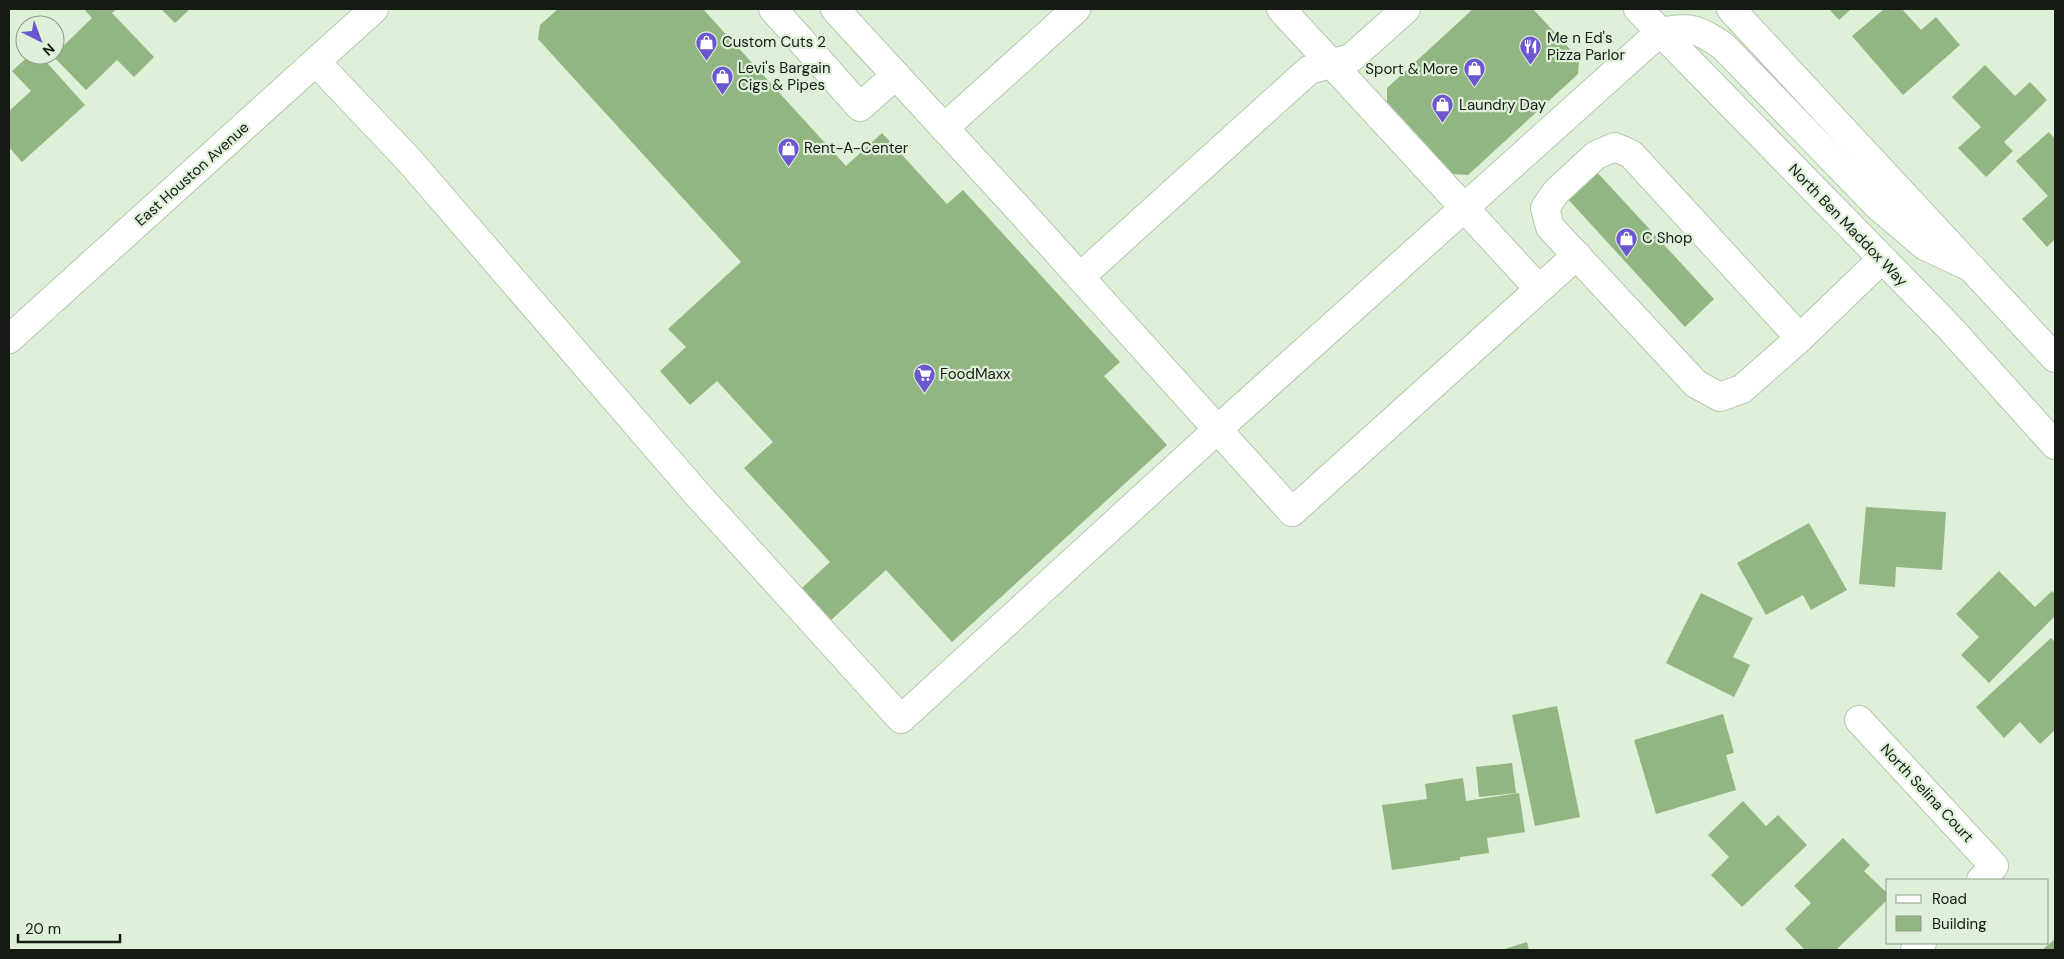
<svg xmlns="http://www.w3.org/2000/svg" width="2064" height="959" font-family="'DM Sans',sans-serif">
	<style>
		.building { fill: #91b682 }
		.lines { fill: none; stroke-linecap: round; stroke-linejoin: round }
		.minor-casing { stroke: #b5c6af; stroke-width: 30 }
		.major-casing { stroke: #b5c6af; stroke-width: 30 }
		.minor { stroke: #fff; stroke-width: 28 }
		.major { stroke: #fff; stroke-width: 28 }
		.labels { text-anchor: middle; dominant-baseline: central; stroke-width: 4.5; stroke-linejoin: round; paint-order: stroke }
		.poi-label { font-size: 15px; fill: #151b13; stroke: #def0d8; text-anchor: start }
		.street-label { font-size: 15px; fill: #151b13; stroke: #def0d8 }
	</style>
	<rect width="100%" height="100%" fill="#def0d8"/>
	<g class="building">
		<path d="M84,9h33l-5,4 42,44 -20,20 -17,-17 -31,30 -33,-34 39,-38z"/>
		<path d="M161,9h29l-15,14z"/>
		<path d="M558,9h145l143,157 36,-33 65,71 16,-14 157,172 -16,14 63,69 -215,197 -66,-72 -55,50 -29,-32 28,-26 -86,-94 29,-26 -56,-61 -27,24 -30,-34 26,-24 -18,-18 73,-67 -203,-223 2,-14z"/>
		<path d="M1473,9h60l46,50 -1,15 -110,101 -15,-1 -66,-72v-14z"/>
		<path d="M1829,9h22l-12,11z"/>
		<path d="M1884,9h18l19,21 15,-13 24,28 -57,50 -51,-59z"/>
		<path d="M30,55h10l45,50 -63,57 -13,-15v-36l22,-20 -19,-20z"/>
		<path d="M1985,65l30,31 15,-14 17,18 -43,42 9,9 -27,26 -28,-29 23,-21 -29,-30z"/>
		<path d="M2049,132l6,7v100l-8,8 -25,-28 26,-23 -32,-35z"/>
		<path d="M1595,170l119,129 -29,28 -119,-130z"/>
		<path d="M1866,507l80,5 -4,58 -46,-3 -1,20 -36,-3z"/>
		<path d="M1809,523l38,67 -36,20 -8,-15 -37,20 -29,-52z"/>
		<path d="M1999,571l36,36 17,-16 3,3v22l-66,67 -28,-28 18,-18 -23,-23z"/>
		<path d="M1701,593l52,25 -20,39 17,8 -16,32 -68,-34z"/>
		<path d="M2051,638l4,4v88l-15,14 -20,-22 -16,16 -28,-31z"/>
		<path d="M1557,706l23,111 -45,9 -23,-111z"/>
		<path d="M1723,714l11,39 -8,2 10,35 -80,24 -22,-74z"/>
		<path d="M1512,763l4,30 -37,4 -3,-30z"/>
		<path d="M1463,778l3,23 53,-8 6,39 -38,6 2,15 -29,4v3l-68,10 -10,-65 45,-6 -2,-15z"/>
		<path d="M1743,801l23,25 12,-11 29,30 -65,62 -31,-32 18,-18 -21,-22z"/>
		<path d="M1843,838l27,27 -6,6 24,23v5l-52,51h-31l-20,-21 26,-26 -17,-17z"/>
		<path d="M2055,939v11h-13z"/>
		<path d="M1527,942l2,8h-27z"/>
	</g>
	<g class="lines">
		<defs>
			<g id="minor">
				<path d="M773,9l87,98 36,-32"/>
				<path d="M835,9l181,197 276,306 285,-257"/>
				<path d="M1281,9l258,280"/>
				<path d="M316,62l92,97 289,335 204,225 317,-290 442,-397c30,-6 39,-3 63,14l155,160 47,40 47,22"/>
				<path d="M944,128l132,-119"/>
				<path d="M1080,277l229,-207 42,-12 55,-49"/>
				<path d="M1800,338l-169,-184 -16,-7 -19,8 -40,37 -11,16 5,19 146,157 24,13 22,-8 58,-51 82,-79"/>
				<path d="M1859,720l135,146 -13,14"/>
				<path d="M1915,950l7,-7"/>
			</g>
			<g id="major">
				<path d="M1638,9l311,318 106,118"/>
				<path d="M1731,9l324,349"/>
				<path d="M9,339l365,-330"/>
			</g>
		</defs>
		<use href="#minor" class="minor-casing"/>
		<use href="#major" class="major-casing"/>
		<use href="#minor" class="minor"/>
		<use href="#major" class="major"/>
	</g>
	<defs>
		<symbol id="shop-pin" viewBox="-11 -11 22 30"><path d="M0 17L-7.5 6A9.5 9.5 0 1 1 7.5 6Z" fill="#6d57d1" stroke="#def0d8"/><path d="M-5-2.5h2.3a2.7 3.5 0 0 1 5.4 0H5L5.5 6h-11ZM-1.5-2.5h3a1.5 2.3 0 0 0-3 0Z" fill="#fff"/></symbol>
		<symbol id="restaurant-pin" viewBox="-11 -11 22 30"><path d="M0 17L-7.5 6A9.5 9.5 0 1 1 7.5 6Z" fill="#6d57d1" stroke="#def0d8"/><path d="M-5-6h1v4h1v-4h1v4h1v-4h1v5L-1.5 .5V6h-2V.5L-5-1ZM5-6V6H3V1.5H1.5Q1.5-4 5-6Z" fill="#fff"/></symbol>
		<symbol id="supermarket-pin" viewBox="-11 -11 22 30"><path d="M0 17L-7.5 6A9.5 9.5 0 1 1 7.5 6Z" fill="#6d57d1" stroke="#def0d8"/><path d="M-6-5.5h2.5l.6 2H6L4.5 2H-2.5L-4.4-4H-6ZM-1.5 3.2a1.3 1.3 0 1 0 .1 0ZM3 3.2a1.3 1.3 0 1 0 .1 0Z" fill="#fff"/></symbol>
	</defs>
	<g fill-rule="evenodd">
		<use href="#shop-pin" x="694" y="30" width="25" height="34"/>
		<use href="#restaurant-pin" x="1518" y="34" width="25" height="34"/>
		<use href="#shop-pin" x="1462" y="56" width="25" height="34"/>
		<use href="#shop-pin" x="710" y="64" width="25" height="34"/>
		<use href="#shop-pin" x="1430" y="92" width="25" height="34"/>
		<use href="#shop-pin" x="776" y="136" width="25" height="34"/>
		<use href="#shop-pin" x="1614" y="226" width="25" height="34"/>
		<use href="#supermarket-pin" x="912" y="362" width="25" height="34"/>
	</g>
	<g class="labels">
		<g class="poi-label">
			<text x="1547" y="38">Me n Ed's<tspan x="1547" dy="17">Pizza Parlor</tspan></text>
			<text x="722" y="42">Custom Cuts 2</text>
			<text x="738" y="68">Levi's Bargain<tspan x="738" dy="17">Cigs &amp; Pipes</tspan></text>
			<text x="1458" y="69" text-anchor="end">Sport &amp; More</text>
			<text x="1459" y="105">Laundry Day</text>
			<text x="804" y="148">Rent-A-Center</text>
			<text x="1642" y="238">C Shop</text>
			<text x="940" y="374">FoodMaxx</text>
		</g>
		<g class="street-label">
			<text transform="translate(192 174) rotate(-42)">East Houston Avenue</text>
			<text transform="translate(1848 225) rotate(46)">North Ben Maddox Way</text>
			<text transform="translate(1927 793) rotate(47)">North Selina Court</text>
		</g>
	</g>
	<rect width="2064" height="959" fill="none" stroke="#151b13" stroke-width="20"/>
	<rect x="1886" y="879" width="162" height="65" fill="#def0d8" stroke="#8e9b89"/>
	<rect x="1896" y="895" width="25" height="8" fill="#ffffff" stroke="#8e9b89"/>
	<text x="1932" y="904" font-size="15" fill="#151b13">Road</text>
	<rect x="1896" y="916" width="25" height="15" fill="#91b682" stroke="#8e9b89"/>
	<text x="1932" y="929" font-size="15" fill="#151b13">Building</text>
	<g transform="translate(40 40) rotate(138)"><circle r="24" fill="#def0d8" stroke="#8e9b89"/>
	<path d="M0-4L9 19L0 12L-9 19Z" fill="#6d57d1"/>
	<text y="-8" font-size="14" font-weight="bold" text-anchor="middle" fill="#151b13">N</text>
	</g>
	<path d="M18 934v8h102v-8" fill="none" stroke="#151b13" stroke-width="2.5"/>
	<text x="25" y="934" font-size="15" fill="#151b13" stroke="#def0d8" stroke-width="4" paint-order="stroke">20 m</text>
</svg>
